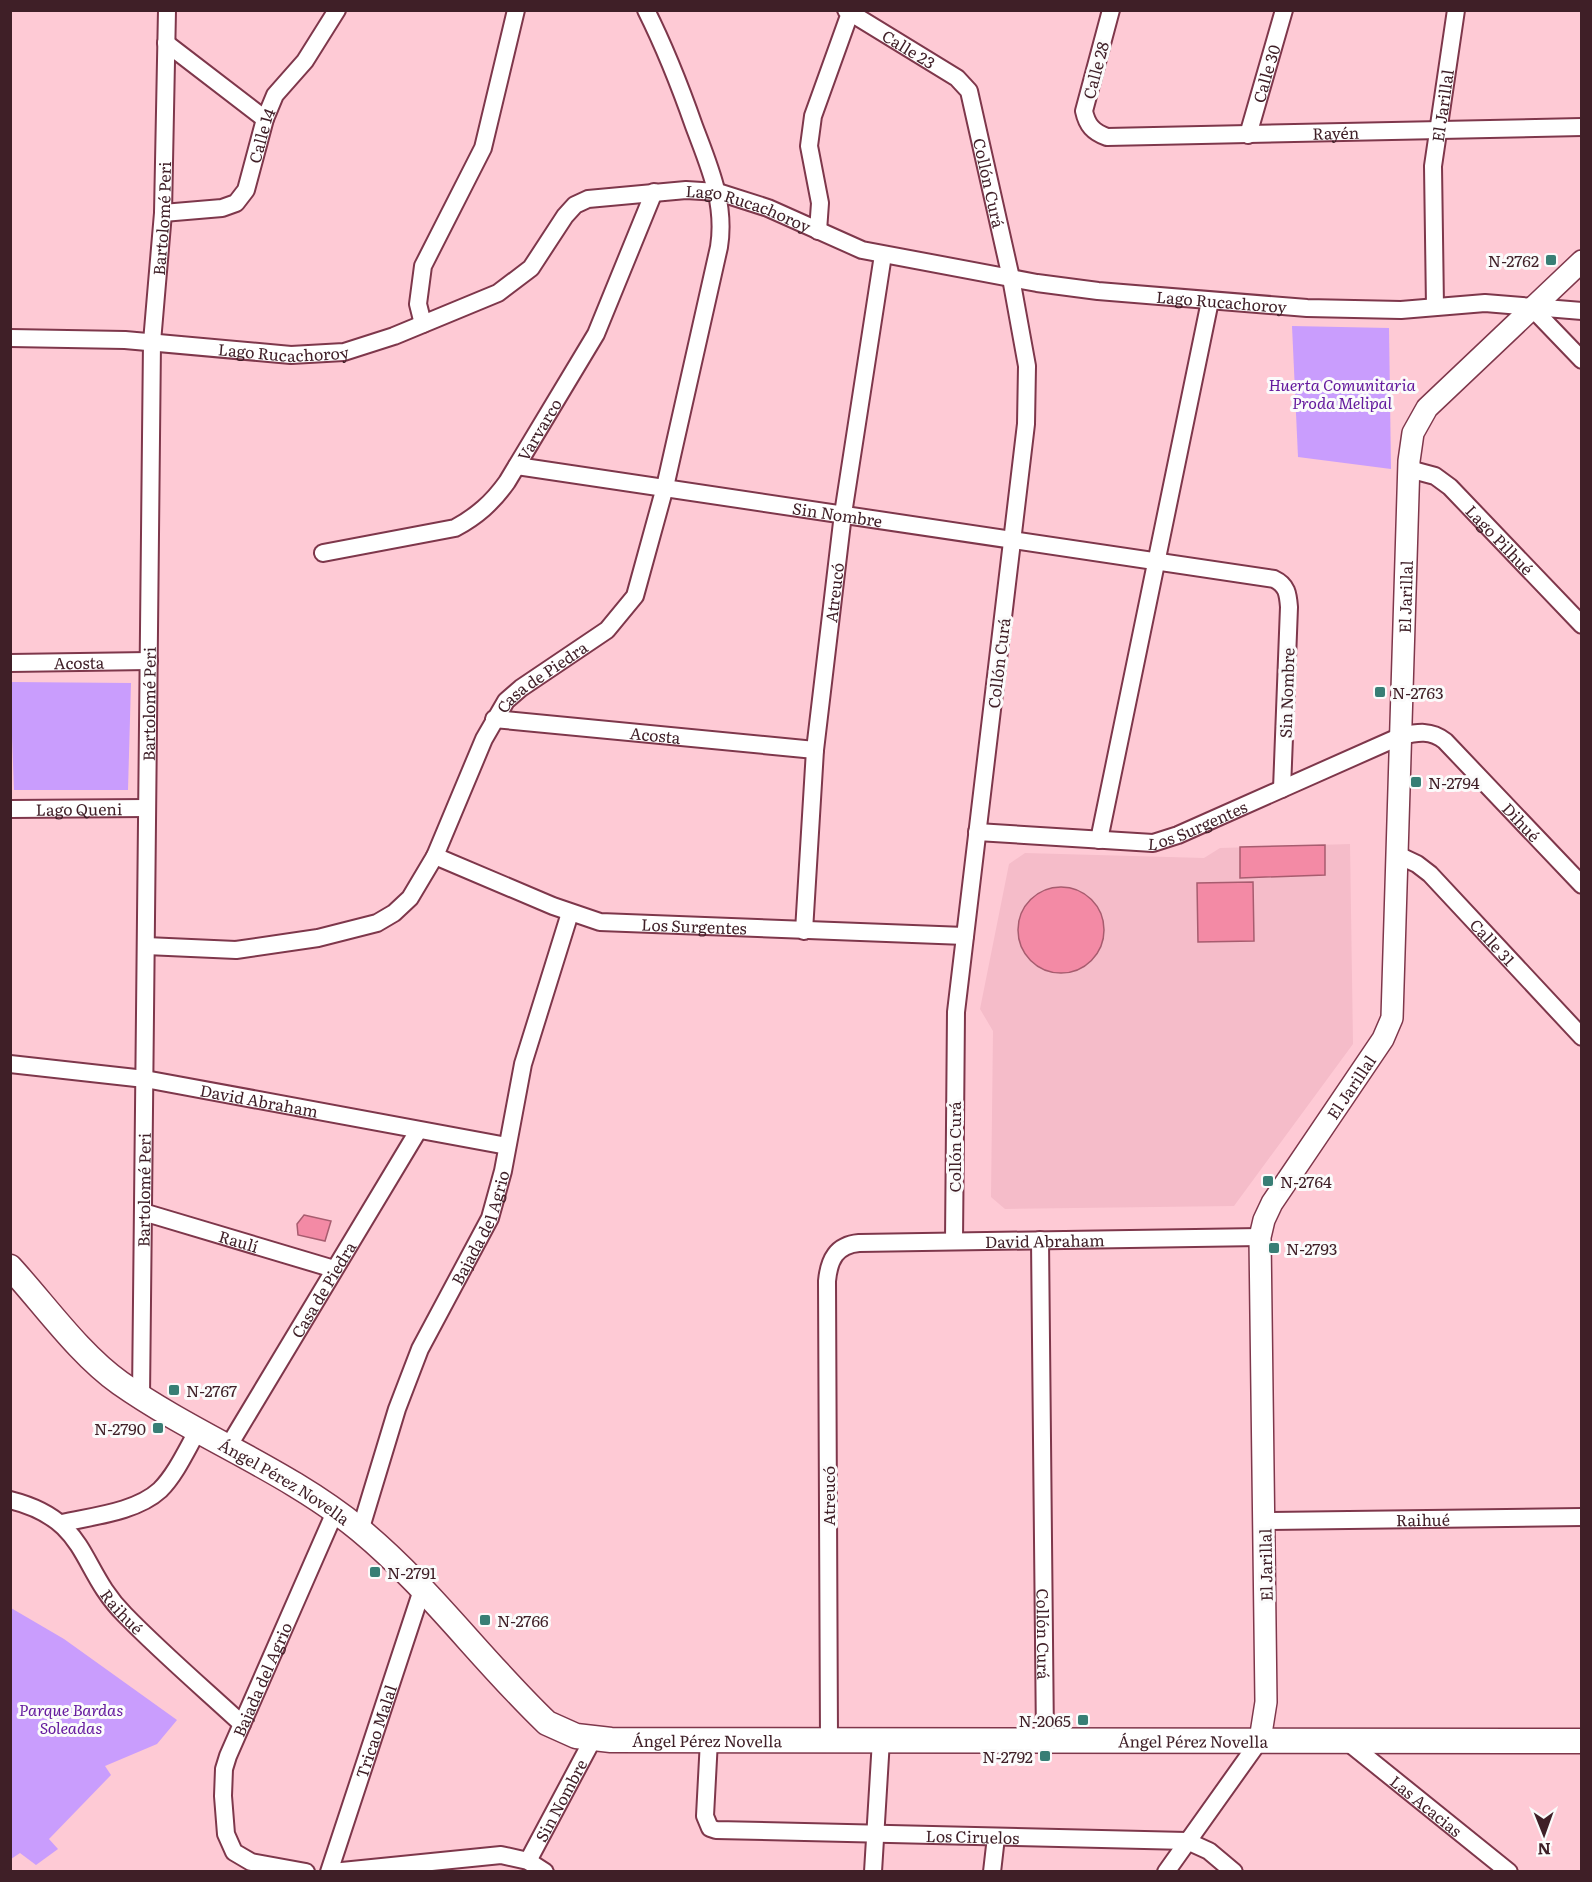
<svg xmlns="http://www.w3.org/2000/svg" width="1592" height="1882" font-family="Literata,serif">
	<style>
		.built { fill: #f5bcc9 }
		.green { fill: #c99dfd }
		.building { fill: #f38aa5; stroke: #a75c6f; stroke-width: 1.5 }
		.lines { fill: none; stroke-linecap: round; stroke-linejoin: round }
		.minor-casing { stroke: #7e374b; stroke-width: 20 }
		.tertiary-casing { stroke: #7e374b; stroke-width: 24 }
		.secondary-casing { stroke: #7e374b; stroke-width: 27 }
		.minor { stroke: #fff; stroke-width: 16 }
		.tertiary { stroke: #fff; stroke-width: 21 }
		.secondary { stroke: #fff; stroke-width: 24 }
		.poi-dot { fill: #387e75; stroke: #fbfbfb; stroke-width: 2 }
		.labels { text-anchor: middle; dominant-baseline: central; stroke-width: 6; stroke-linejoin: round; paint-order: stroke }
		.street-label { font-size: 16px; fill: #3f1f27; stroke: #fbfbfb }
		.poi-label { font-size: 16px; fill: #3f1f27; stroke: #fbfbfb; text-anchor: start }
		.park-label { font-size: 16px; font-style: italic; fill: #651b9e; stroke: #fbfbfb }
	</style>
	<rect width="100%" height="100%" fill="#fecad5"/>
	<path class="built" d="M1350,844l3,200 -119,162 -229,3 -14,-12 2,-166 -13,-22 29,-145 16,-11 179,5 16,-10z"/>
	<g class="green">
		<path d="M1292,326l97,2 2,141 -93,-12z"/>
		<path d="M10,682l121,1 -3,107h-114z"/>
		<path d="M11,1608l53,31 113,81 -20,24 -52,22 6,9 -62,64 9,10 -22,16 -16,-12 -9,6z"/>
	</g>
	<g class="building">
		<path d="M1325,845v30l-85,3v-31z"/>
		<path d="M1253,882l1,59 -56,1 -1,-59z"/>
		<circle cx="1061" cy="930" r="43"/>
		<path d="M304,1215l27,6 -6,20 -27,-6 -1,-11z"/>
	</g>
	<g class="lines">
		<defs>
			<g id="minor">
				<path id="s1" d="M846,10l111,68 12,13 42,187 16,88 -1,58 -70,588 -2,229"/>
				<path id="s2" d="M1111,10l-27,101c3,14 9,21 23,26l475,-10"/>
				<path d="M166,43l99,76"/>
				<path id="s3" d="M1248,135l36,-125"/>
				<path id="s4" d="M163,213l59,-5 14,-5 10,-13 19,-71 10,-24 30,-34 32,-51"/>
				<path d="M818,231l2,-28 -11,-57 4,-30 37,-103"/>
				<path id="s5" d="M1435,307l-2,-141 23,-156"/>
				<path d="M1532,308l50,52"/>
				<path d="M423,324l-5,-20 5,-38 60,-118 33,-138"/>
				<path id="s6" d="M10,338l115,2 166,15 53,-3 50,-16 104,-43 33,-25 34,-52 10,-11 13,-6 98,-9 32,2 50,16 94,42 175,33 61,8 209,17 94,2 84,-7 97,8"/>
				<path id="s7" d="M517,466l757,113c13,6 14,15 15,28l-7,182"/>
				<path id="s8" d="M1409,469l26,7 15,11 132,138"/>
				<path id="s9" d="M323,553l132,-25c22,-12 37,-25 52,-46l89,-148 58,-142"/>
				<path id="s10" d="M10,663l139,-2"/>
				<path id="s11" d="M494,719l321,31"/>
				<path id="s12" d="M10,809l137,-1"/>
				<path id="s13" d="M977,832l176,11 25,-8 223,-99c17,-4 30,-6 44,5l137,144"/>
				<path d="M1099,840l111,-539"/>
				<path id="s14" d="M1398,855l19,9 13,10 152,163"/>
				<path id="s15" d="M435,856l118,50 47,16 365,14"/>
				<path id="s16" d="M804,931l11,-181 28,-236 40,-259"/>
				<path id="s17" d="M146,946l90,4 82,-12 59,-15 17,-10 16,-15 25,-42 49,-117 22,-38 15,-13 86,-58 28,-34 30,-109 54,-240c7,-44 -10,-81 -25,-121 -14,-40 -29,-78 -48,-116"/>
				<path id="s18" d="M10,1064l135,15 362,67"/>
				<path id="s19" d="M143,1212l191,57"/>
				<path id="s20" d="M1040,1240l5,500"/>
				<path id="s21" d="M141,1397l11,-1055 11,-129 4,-203"/>
				<path id="s22" d="M228,1447l190,-316"/>
				<path id="s23" d="M10,1500c80,20 68,68 115,115 37,38 78,73 117,109"/>
				<path id="s24" d="M1264,1521l318,-4"/>
				<path d="M62,1523c31,-7 74,-11 98,-33 16,-16 27,-41 38,-60"/>
				<path id="s25" d="M360,1531l37,-122 23,-60 70,-131 13,-47 20,-107 47,-151"/>
				<path id="s26" d="M1344,1739l165,133"/>
				<path id="s27" d="M709,1740l-4,76 5,12 6,2 471,11 22,10 25,21"/>
				<path id="s28" d="M829,1740l-2,-459c2,-21 9,-36 32,-38l401,-6"/>
				<path id="s29" d="M528,1861l65,-122"/>
				<path id="s30" d="M306,1872l-55,-10 -17,-10 -8,-18 -3,-38 1,-27 4,-13 107,-244"/>
				<path id="s31" d="M329,1872l93,-282"/>
				<path d="M332,1872l169,-17 27,6 17,11"/>
				<path d="M873,1872l8,-132"/>
				<path d="M992,1872l4,-35"/>
				<path d="M1166,1872l94,-132"/>
			</g>
			<g id="tertiary">
				<path id="s32" d="M1260,1740l6,-38 -6,-465 4,-17 8,-17 111,-164 9,-21 17,-557 4,-28 14,-25 155,-147"/>
			</g>
			<g id="secondary">
				<path id="s33" d="M10,1267c34,37 69,87 110,116 77,54 167,87 240,147 69,57 122,131 187,193l29,13 35,4 971,1"/>
			</g>
		</defs>
		<use href="#minor" class="minor-casing"/>
		<use href="#tertiary" class="tertiary-casing"/>
		<use href="#secondary" class="secondary-casing"/>
		<use href="#minor" class="minor"/>
		<use href="#tertiary" class="tertiary"/>
		<use href="#secondary" class="secondary"/>
	</g>
	<g class="poi-dot">
		<rect x="1545" y="254" width="12" height="12" rx="3"/>
		<rect x="1374" y="686" width="12" height="12" rx="3"/>
		<rect x="1410" y="776" width="12" height="12" rx="3"/>
		<rect x="1262" y="1175" width="12" height="12" rx="3"/>
		<rect x="1268" y="1242" width="12" height="12" rx="3"/>
		<rect x="168" y="1384" width="12" height="12" rx="3"/>
		<rect x="152" y="1422" width="12" height="12" rx="3"/>
		<rect x="369" y="1566" width="12" height="12" rx="3"/>
		<rect x="479" y="1614" width="12" height="12" rx="3"/>
		<rect x="1077" y="1714" width="12" height="12" rx="3"/>
		<rect x="1039" y="1750" width="12" height="12" rx="3"/>
	</g>
	<g class="labels">
		<g class="street-label">
			<text stroke="none"><textPath href="#s1" startOffset="74">Calle 23</textPath></text>
			<text transform="translate(1095 70) rotate(-75)">Calle 28</text>
			<text stroke="none"><textPath href="#s3" startOffset="64">Calle 30</textPath></text>
			<text stroke="none"><textPath href="#s5" startOffset="202">El Jarillal</textPath></text>
			<text stroke="none"><textPath href="#s2" startOffset="370">Rayén</textPath></text>
			<text stroke="none"><textPath href="#s4" startOffset="147">Calle 14</textPath></text>
			<text stroke="none"><textPath href="#s1" startOffset="242">Collón Curá</textPath></text>
			<text stroke="none"><textPath href="#s6" startOffset="796">Lago Rucachoroy</textPath></text>
			<text stroke="none"><textPath href="#s21" startOffset="1179">Bartolomé Peri</textPath></text>
			<text stroke="none"><textPath href="#s6" startOffset="1282">Lago Rucachoroy</textPath></text>
			<text stroke="none"><textPath href="#s6" startOffset="274">Lago Rucachoroy</textPath></text>
			<text stroke="none"><textPath href="#s9" startOffset="266">Varvarco</textPath></text>
			<text stroke="none"><textPath href="#s7" startOffset="324">Sin Nombre</textPath></text>
			<text stroke="none"><textPath href="#s8" startOffset="118">Lago Pilhué</textPath></text>
			<text stroke="none"><textPath href="#s16" startOffset="340">Atreucó</textPath></text>
			<text stroke="none"><textPath href="#s32" startOffset="1182">El Jarillal</textPath></text>
			<text stroke="none"><textPath href="#s10" startOffset="69">Acosta</textPath></text>
			<text transform="translate(998 663) rotate(-83)">Collón Curá</text>
			<text stroke="none"><textPath href="#s17" startOffset="538">Casa de Piedra</textPath></text>
			<text transform="translate(1286 693) rotate(-88)">Sin Nombre</text>
			<text stroke="none"><textPath href="#s21" startOffset="693">Bartolomé Peri</textPath></text>
			<text stroke="none"><textPath href="#s11" startOffset="162">Acosta</textPath></text>
			<text stroke="none"><textPath href="#s12" startOffset="69">Lago Queni</textPath></text>
			<text stroke="none"><textPath href="#s13" startOffset="224">Los Surgentes</textPath></text>
			<text stroke="none"><textPath href="#s13" startOffset="604">Dihué</textPath></text>
			<text stroke="none"><textPath href="#s15" startOffset="272">Los Surgentes</textPath></text>
			<text stroke="none"><textPath href="#s14" startOffset="130">Calle 31</textPath></text>
			<text stroke="none"><textPath href="#s32" startOffset="680">El Jarillal</textPath></text>
			<text stroke="none"><textPath href="#s18" startOffset="252">David Abraham</textPath></text>
			<text transform="translate(954 1147) rotate(-90)">Collón Curá</text>
			<text stroke="none"><textPath href="#s21" startOffset="207">Bartolomé Peri</textPath></text>
			<text stroke="none"><textPath href="#s25" startOffset="328">Bajada del Agrio</textPath></text>
			<text stroke="none"><textPath href="#s28" startOffset="700">David Abraham</textPath></text>
			<text stroke="none"><textPath href="#s19" startOffset="100">Raulí</textPath></text>
			<text stroke="none"><textPath href="#s22" startOffset="184">Casa de Piedra</textPath></text>
			<text stroke="none"><textPath href="#s33" startOffset="352">Ángel Pérez Novella</textPath></text>
			<text transform="translate(828 1496) rotate(-90)">Atreucó</text>
			<text stroke="none"><textPath href="#s24" startOffset="159">Raihué</textPath></text>
			<text transform="translate(1265 1565) rotate(-91)">El Jarillal</text>
			<text stroke="none"><textPath href="#s23" startOffset="164">Raihué</textPath></text>
			<text stroke="none"><textPath href="#s20" startOffset="394">Collón Curá</textPath></text>
			<text stroke="none"><textPath href="#s30" startOffset="258">Bajada del Agrio</textPath></text>
			<text stroke="none"><textPath href="#s31" startOffset="148">Tricao Malal</textPath></text>
			<text stroke="none"><textPath href="#s33" startOffset="874">Ángel Pérez Novella</textPath></text>
			<text stroke="none"><textPath href="#s33" startOffset="1360">Ángel Pérez Novella</textPath></text>
			<text stroke="none"><textPath href="#s29" startOffset="69">Sin Nombre</textPath></text>
			<text stroke="none"><textPath href="#s26" startOffset="106">Las Acacias</textPath></text>
			<text stroke="none"><textPath href="#s27" startOffset="352">Los Ciruelos</textPath></text>
		</g>
		<g class="poi-label">
			<text x="1539" y="260" text-anchor="end">N-2762</text>
			<text x="1392" y="692">N-2763</text>
			<text x="1428" y="782">N-2794</text>
			<text x="1280" y="1181">N-2764</text>
			<text x="1286" y="1248">N-2793</text>
			<text x="186" y="1390">N-2767</text>
			<text x="146" y="1428" text-anchor="end">N-2790</text>
			<text x="387" y="1572">N-2791</text>
			<text x="497" y="1620">N-2766</text>
			<text x="1071" y="1720" text-anchor="end">N-2065</text>
			<text x="1033" y="1756" text-anchor="end">N-2792</text>
		</g>
		<g class="park-label">
			<text x="1342" y="384">Huerta Comunitaria<tspan x="1342" dy="18">Proda Melipal</tspan></text>
			<text x="71" y="1709">Parque Bardas<tspan x="71" dy="18">Soleadas</tspan></text>
		</g>
	</g>
	<rect width="1592" height="1882" fill="none" stroke="#3f1f27" stroke-width="24"/>
	<g transform="translate(1544 1834) rotate(179)" stroke="#fbfbfb" stroke-width="4.5" paint-order="stroke">
	<path d="M0-4.5L10 22L0 15L-10 22Z" fill="#3f1f27"/>
	<text y="-9" font-size="16" font-weight="bold" text-anchor="middle" fill="#3f1f27">N</text>
	</g>
</svg>
